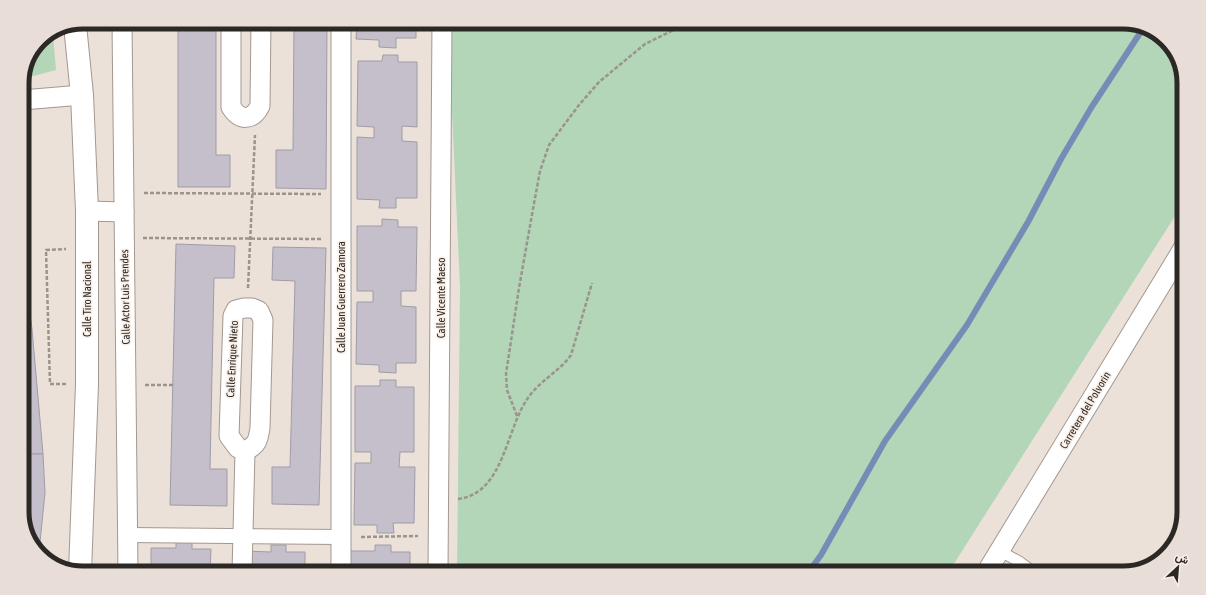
<svg xmlns="http://www.w3.org/2000/svg" width="1206" height="595" font-family="'Asap Condensed',Vazirmatn,sans-serif">
	<style>
		.green { fill: #b2d6b7 }
		.lines { fill: none; stroke-linecap: round; stroke-linejoin: round }
		.stream { stroke: #768cb6; stroke-width: 6 }
		.building { fill: #c4bfca; stroke: #a09ca6 }
		.service-casing { stroke: #a29891; stroke-width: 12 }
		.pedestrian-casing { stroke: #a29891; stroke-width: 16 }
		.minor-casing { stroke: #a29891; stroke-width: 21 }
		.secondary-casing { stroke: #a29891; stroke-width: 24 }
		.path { stroke: #9b938d; stroke-width: 2.5; stroke-dasharray: 4 2; stroke-linecap: butt }
		.service { stroke: #fff; stroke-width: 10 }
		.pedestrian { stroke: #fff; stroke-width: 14 }
		.minor { stroke: #fff; stroke-width: 19 }
		.secondary { stroke: #fff; stroke-width: 22 }
		.labels { text-anchor: middle; dominant-baseline: central; stroke-width: 3; stroke-linejoin: round; paint-order: stroke }
		.street-label { font-size: 11px; fill: #2c2825; stroke: #f9eee6 }
		.rim { fill: none; stroke: #2c2825; stroke-width: 5 }
	</style>
	<rect width="100%" height="100%" fill="#ebe1d9"/>
	<g class="green">
		<path d="M453,22h670l27,6 24,21 10,30v123l-236,371h-491l3,-286 -10,-220z"/>
		<path d="M53,34l3,36 -34,9 18,-39z"/>
	</g>
	<g class="lines">
		<path class="stream" d="M808,573l13,-18 64,-114 82,-116 61,-103 33,-63 30,-51 53,-81"/>
	</g>
	<g class="building">
		<path d="M178,22h38v133h14v32h-52z"/>
		<path d="M294,22h33l-1,167 -50,-1v-38h17z"/>
		<path d="M357,22h59v16h-20v10l-17,-1v-7l-23,-1z"/>
		<path d="M383,55h15v7h19v65l-15,-1v15l15,1v56h-21v10h-17l1,-8 -23,-1v-62l17,1v-11l-17,-1 1,-65h24z"/>
		<path d="M382,219l16,1v7h19l-1,64h-15v15l15,1v56h-20v10l-17,-1v-7l-23,-1 1,-62h16v-11h-16v-65h25z"/>
		<path d="M176,244l59,2 -1,32h-20l-4,191h17v37l-57,-1z"/>
		<path d="M273,247l53,1 -7,257 -47,-1v-37h18l5,-186 -23,-1z"/>
		<path d="M22,255l10,74 11,125h-21z"/>
		<path d="M380,380h16v7h18v65h-14l-1,15h16l-1,56h-21l1,10h-17v-8h-23l1,-62h16v-11h-16v-66h25z"/>
		<path d="M22,454h21l2,39 -6,59 -7,-6 -10,-30z"/>
		<path d="M176,542h16v7h19l-1,24h-59v-25h25z"/>
		<path d="M271,545h15v7h19v21h-59v-22l25,1z"/>
		<path d="M375,545h16v7h19v21h-60v-22h25z"/>
	</g>
	<g class="lines">
		<defs>
			<path id="service" d="M1000,551l20,11 15,11"/>
			<path id="pedestrian" d="M128,535l213,2"/>
			<g id="minor">
				<path d="M122,22l6,551"/>
				<path d="M231,22v85c9,14 21,14 29,-1l1,-84"/>
				<path d="M22,100l60,-5"/>
				<path d="M87,211l37,1"/>
				<path d="M244,308h8l7,3 4,9 -3,108c-2,13 -3,17 -15,23l-7,-3 -9,-12 4,-120 3,-6z"/>
				<path d="M242,573l3,-122"/>
				<path d="M341,573v-551"/>
				<path d="M438,573l4,-551"/>
				<path d="M986,573l198,-326"/>
			</g>
			<path id="secondary" d="M75,25l7,70 5,116v173l-7,188"/>
		</defs>
		<use href="#service" class="service-casing"/>
		<use href="#pedestrian" class="pedestrian-casing"/>
		<use href="#minor" class="minor-casing"/>
		<use href="#secondary" class="secondary-casing"/>
		<g class="path">
			<path d="M144,193l177,1"/>
			<path d="M143,238l179,1"/>
			<path d="M248,288l7,-153"/>
			<path d="M66,384h-16l-4,-134 20,-1"/>
			<path d="M145,385h28"/>
			<path d="M517,416l-10,-26 -1,-16 13,-86 14,-79 7,-38 9,-26 30,-40 20,-23 46,-38 45,-22"/>
			<path d="M458,499c46,-5 48,-71 70,-101 11,-17 31,-26 43,-43l21,-72"/>
			<path d="M361,537l57,-1"/>
		</g>
		<use href="#service" class="service"/>
		<use href="#pedestrian" class="pedestrian"/>
		<use href="#minor" class="minor"/>
		<use href="#secondary" class="secondary"/>
	</g>
	<g class="labels">
		<g class="street-label">
			<text transform="translate(125 297) rotate(-91)">Calle Actor Luis Prendes</text>
			<text transform="translate(341 297) rotate(-90)">Calle Juan Guerrero Zamora</text>
			<text transform="translate(441 298) rotate(-90)">Calle Vicente Maeso</text>
			<text transform="translate(87 299) rotate(-90)">Calle Tiro Nacional</text>
			<text transform="translate(232 359) rotate(-87)">Calle Enrique Nieto</text>
			<text transform="translate(1085 410) rotate(-59)">Carretera del Polvorin</text>
		</g>
	</g>
	<path d="M0 0H1206V595H0ZM83 29H1123A54 54 0 0 1 1177 83V512A54 54 0 0 1 1123 566H83A54 54 0 0 1 29 512V83A54 54 0 0 1 83 29Z" fill="#e9ded7" fill-rule="evenodd"/>
	<path class="rim" d="M83 29H1123A54 54 0 0 1 1177 83V512A54 54 0 0 1 1123 566H83A54 54 0 0 1 29 512V83A54 54 0 0 1 83 29Z"/>
	<g transform="translate(1178 567) rotate(26)" stroke="#f9eee6" stroke-width="3" paint-order="stroke">
	<path d="M0-3L7 15L0 10L-7 15Z" fill="#2c2825"/>
	<text y="-6" font-size="11" font-weight="bold" text-anchor="middle" fill="#2c2825">ش</text>
	</g>
</svg>
